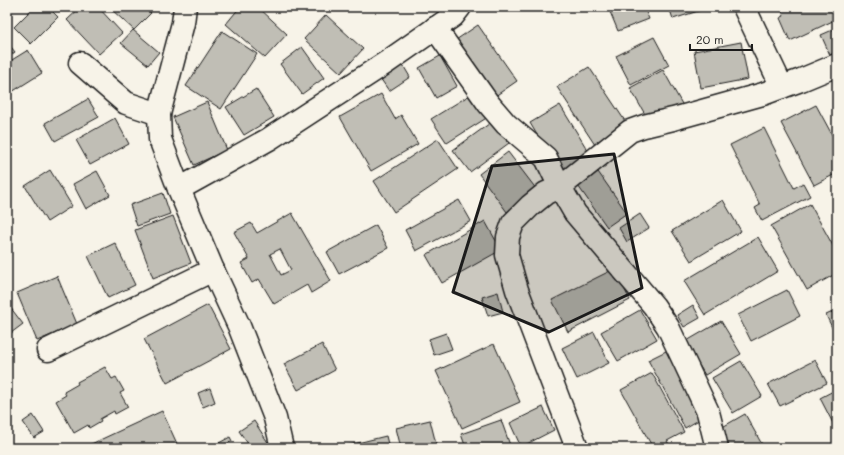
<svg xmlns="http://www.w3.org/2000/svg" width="844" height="455" font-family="Mali,sans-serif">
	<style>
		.building { fill: #c0beb5; stroke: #1c1c1c; fill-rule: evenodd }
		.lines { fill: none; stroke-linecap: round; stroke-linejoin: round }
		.minor-casing { stroke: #1c1c1c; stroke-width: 25 }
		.minor { stroke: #f7f3e8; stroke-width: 22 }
		.marked { fill: #1c1c1c; fill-opacity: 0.2; stroke: #1c1c1c; stroke-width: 3; stroke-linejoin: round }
	</style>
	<rect width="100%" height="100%" fill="#f7f3e8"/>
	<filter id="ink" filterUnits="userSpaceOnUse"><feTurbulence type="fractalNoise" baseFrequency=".025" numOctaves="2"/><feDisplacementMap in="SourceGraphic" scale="8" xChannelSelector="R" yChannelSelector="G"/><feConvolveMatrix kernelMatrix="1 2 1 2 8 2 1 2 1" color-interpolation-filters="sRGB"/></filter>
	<g filter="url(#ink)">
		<g class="building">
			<path d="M34,7h14l10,10 -27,27 -17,-17z"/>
			<path d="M81,7h17l24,26 -23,21 -32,-34z"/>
			<path d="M113,7h31l7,6 -17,17 -23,-21z"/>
			<path d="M240,7h18l29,27 -22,24 -39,-34z"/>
			<path d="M608,7h36l5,12 -31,12z"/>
			<path d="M669,7h42l-38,12z"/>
			<path d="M780,7h57v12l-47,22 -10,-23 4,-2z"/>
			<path d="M326,15l37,34 -22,24 -37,-34z"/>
			<path d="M478,25l39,56 -29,20 -38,-57z"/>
			<path d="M837,28v24l-7,3 -9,-20z"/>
			<path d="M133,30l26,22 -11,13 -27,-22z"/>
			<path d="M222,31l35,23 -36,55 -35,-23z"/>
			<path d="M654,37l15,28 -38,20 -15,-29z"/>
			<path d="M7,42l8,10 -8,6z"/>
			<path d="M741,42l7,37 -47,9 -7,-37z"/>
			<path d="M302,47l22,31 -22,16 -22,-30z"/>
			<path d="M28,50l14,23 -35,22v-32z"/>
			<path d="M440,56l17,30 -21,12 -17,-30z"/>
			<path d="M400,60l10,17 -21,14 -11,-16z"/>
			<path d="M589,67l40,60 -32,21 -40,-61z"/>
			<path d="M663,70l19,34 -32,19 -20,-35z"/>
			<path d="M256,89l18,28 -30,18 -18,-28z"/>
			<path d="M473,93l15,24 -41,26 -16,-24z"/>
			<path d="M381,94l14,25 6,-4 17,29 -47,27 -31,-54z"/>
			<path d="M88,99l11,18 -44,24 -10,-18z"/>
			<path d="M207,102l20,48 -33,15 -21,-48z"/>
			<path d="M560,105l33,54 -31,18 -32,-54z"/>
			<path d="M816,105l21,39v29l-23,12 -33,-62z"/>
			<path d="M115,118l14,26 -39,21 -14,-25z"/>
			<path d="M493,121l16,22 -39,29 -17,-22z"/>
			<path d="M764,128l30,60 9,-5 7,13 -48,25 -7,-13 5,-3 -30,-60z"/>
			<path d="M438,139l20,30 -64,43 -20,-31z"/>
			<path d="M508,152l29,38 -30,22 -28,-38z"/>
			<path d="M596,169l31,44 -20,14 -31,-44z"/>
			<path d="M50,170l22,36 -25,16 -22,-36z"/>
			<path d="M97,171l13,24 -24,14 -13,-25z"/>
			<path d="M163,193l7,21 -33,12 -7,-21z"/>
			<path d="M459,200l12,21 -55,30 -11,-21z"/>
			<path d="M723,200l18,31 -50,30 -19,-30z"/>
			<path d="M810,204l27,49v20l-30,17 -36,-64z"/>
			<path d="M292,213l39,68 -20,12 -4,-8 -33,19 -15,-25 -7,4 -11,-20 8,-4 -15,-27 17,-9 6,10zM280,249l11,21 -10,5 -11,-21z"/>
			<path d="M640,214l9,14 -22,14 -8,-14z"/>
			<path d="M173,216l18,47 -38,15 -18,-48z"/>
			<path d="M485,221l16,29 -59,33 -16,-28z"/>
			<path d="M376,225l12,23 -49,26 -12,-22z"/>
			<path d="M758,237l20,34 -73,44 -21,-34z"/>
			<path d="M115,243l20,42 -27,13 -20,-42z"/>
			<path d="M614,269l16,31 -62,32 -16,-32z"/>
			<path d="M57,276l20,48 -40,17 -20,-48z"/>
			<path d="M787,290l13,26 -49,25 -13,-26z"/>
			<path d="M498,292l5,20 -15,4 -6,-19z"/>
			<path d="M7,303l16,21 -16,12z"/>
			<path d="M208,305l23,44 -64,34 -23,-44z"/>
			<path d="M693,305l7,13 -16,9 -7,-12z"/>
			<path d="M640,310l17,29 -39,22 -17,-29z"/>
			<path d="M837,310v28l-11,-23z"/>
			<path d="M721,321l20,33 -36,21 -20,-33z"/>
			<path d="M594,332l15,31 -32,16 -15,-31z"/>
			<path d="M446,333l6,16 -18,6 -5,-16z"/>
			<path d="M322,344l13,26 -37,20 -14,-26z"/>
			<path d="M494,344l26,58 -58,26 -26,-57z"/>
			<path d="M666,351l36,67 -17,10 -37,-68z"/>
			<path d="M815,360l12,23 -47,23 -12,-22z"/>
			<path d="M741,361l21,35 -29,17 -21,-35z"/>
			<path d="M105,367l7,12 4,-2 8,14 -4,2 8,14 -13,7 -1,-3 -14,8 1,2 -12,7 -1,-3 -14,8 -18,-32 10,-6 -2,-3 14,-8 -1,-2z"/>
			<path d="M652,373l32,59 -17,9 4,7h-18l-32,-58z"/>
			<path d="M210,388l5,14 -12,5 -5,-14z"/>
			<path d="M837,389v42l-17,-33z"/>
			<path d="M543,407l11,23 -33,17 -11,-24z"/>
			<path d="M162,411l17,37h-91l-1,-2z"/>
			<path d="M745,414l19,34h-35l-10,-19z"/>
			<path d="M33,415l11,17 -10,6 -11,-16z"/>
			<path d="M430,420l7,28h-36l-5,-20z"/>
			<path d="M501,420l10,28h-45l-5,-14z"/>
			<path d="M254,421l15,23 -7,4h-11l-12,-17z"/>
			<path d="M386,436l3,12h-52z"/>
			<path d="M230,437l2,4 -11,6 -2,-4z"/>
			<path d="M325,443l2,5h-19z"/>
		</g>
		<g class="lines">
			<defs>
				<g id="minor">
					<path d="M185,7l-2,16 -24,91 1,25 19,50 34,81 26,56 36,92 7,30"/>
					<path d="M744,7l38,80"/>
					<path d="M435,28l53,75 18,21 40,34 14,29 -14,6 -16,13 -17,17 -5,14 -1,18 10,35 60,158"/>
					<path d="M80,63l46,40 33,11"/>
					<path d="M179,189l90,-50 118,-77 66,-46 7,-9"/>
					<path d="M48,350l165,-80"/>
					<path d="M717,448l-9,-36 -40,-85 -14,-21 -79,-93 -15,-26 70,-56 14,-5 29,-7 90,-25 38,-14 36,-15"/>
				</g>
			</defs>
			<use href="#minor" class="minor-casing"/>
			<use href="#minor" class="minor"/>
		</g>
	</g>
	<path class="marked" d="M614,154l28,134 -93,44 -96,-40 39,-126z"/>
	<rect width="844" height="455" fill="none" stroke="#f7f3e8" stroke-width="24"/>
	<rect x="12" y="12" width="820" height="431" fill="none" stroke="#1c1c1c" stroke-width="1.5" filter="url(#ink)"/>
	<path d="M690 44v6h62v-6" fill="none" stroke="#1c1c1c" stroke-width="2"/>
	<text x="696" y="44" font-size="12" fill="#1c1c1c" stroke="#f7f3e8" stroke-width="3" paint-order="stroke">20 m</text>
</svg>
